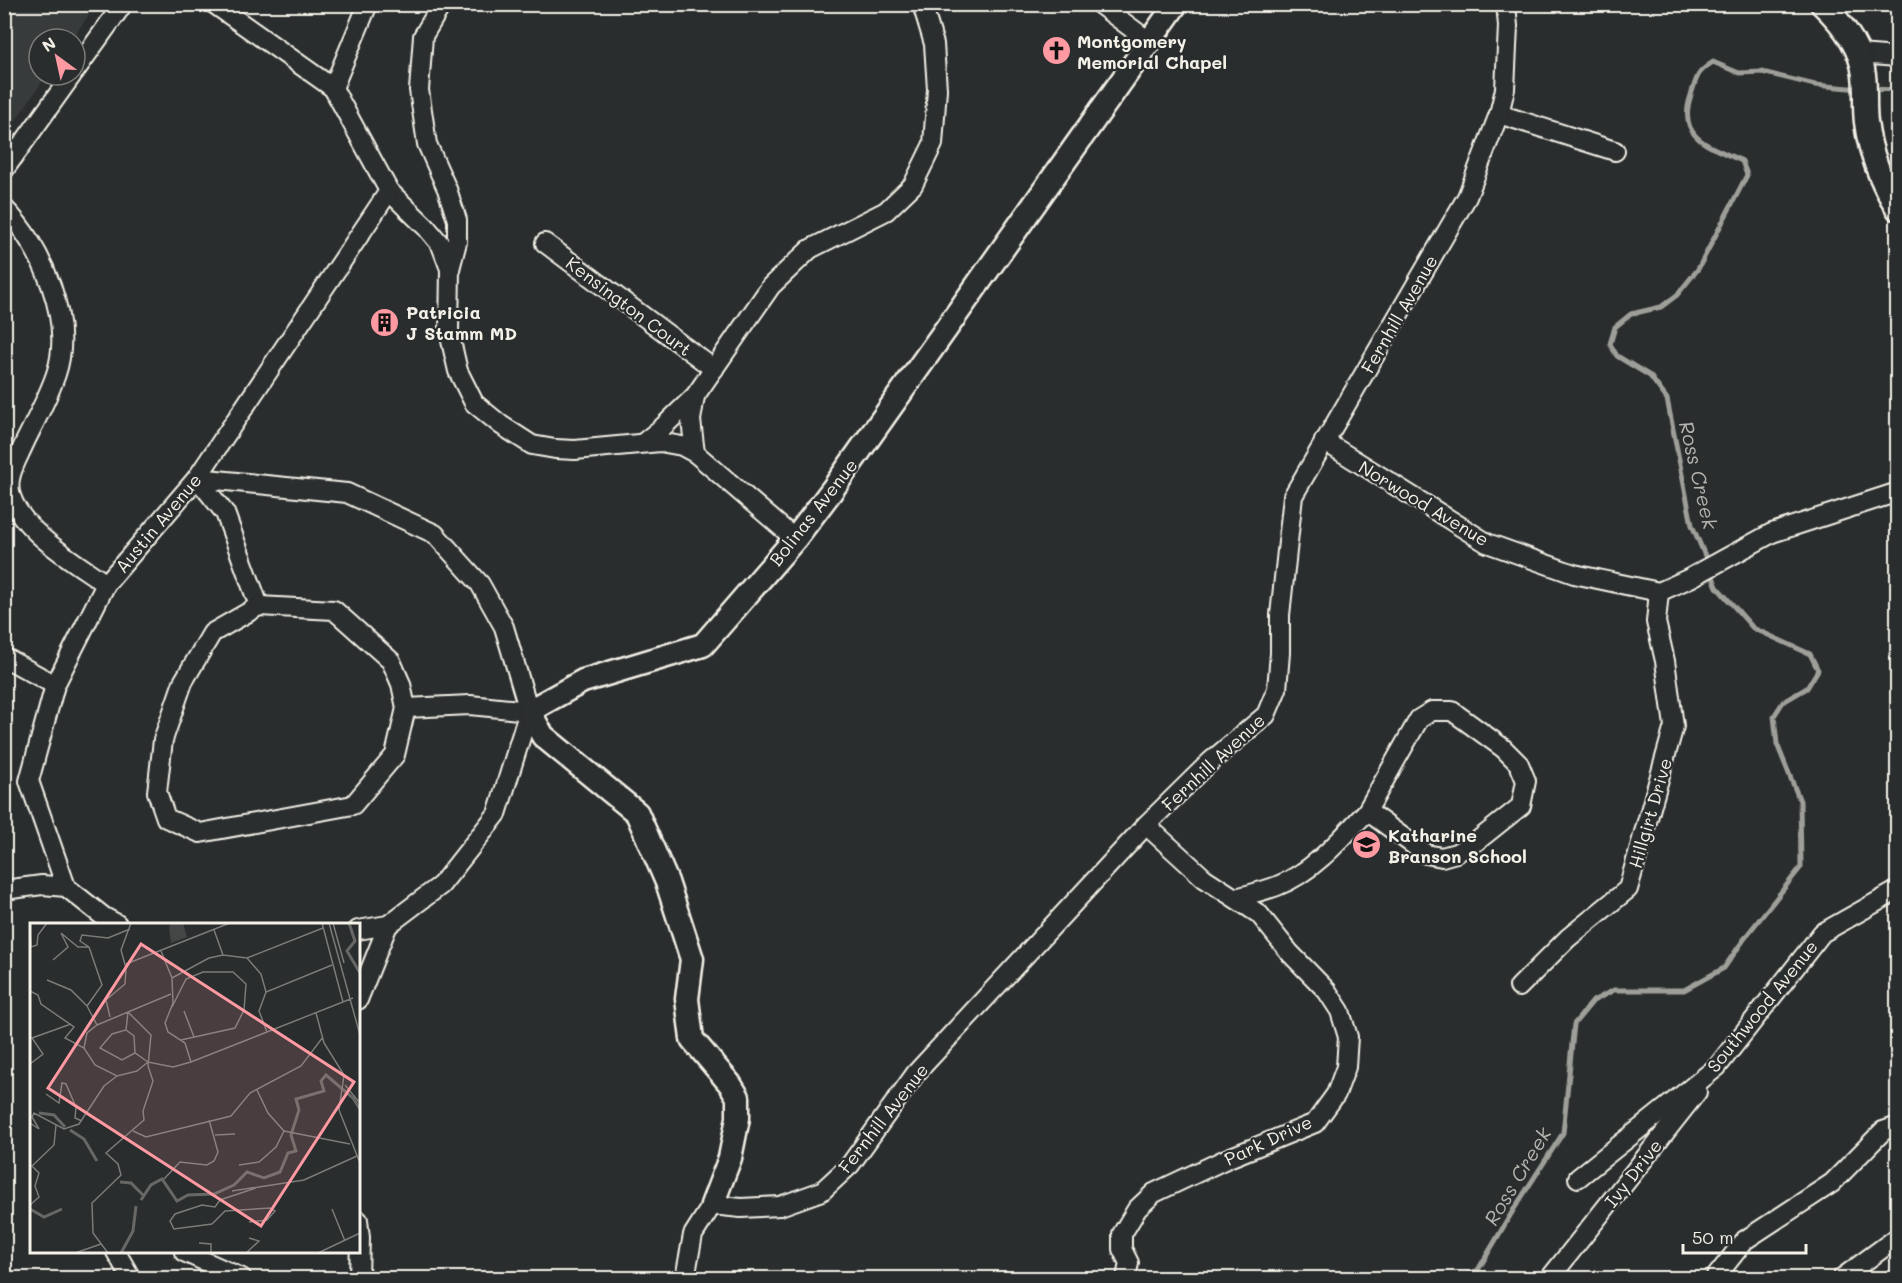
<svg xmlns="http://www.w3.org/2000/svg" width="1902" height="1283" font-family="Mali,sans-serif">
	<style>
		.built { fill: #373a3a }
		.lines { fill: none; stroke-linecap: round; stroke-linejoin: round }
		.stream { stroke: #9f9f9a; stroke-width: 5 }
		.minor-casing { stroke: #f4f1e8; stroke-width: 22 }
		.tertiary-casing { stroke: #f4f1e8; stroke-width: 27 }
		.minor { stroke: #2a2d2e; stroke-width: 18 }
		.tertiary { stroke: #2a2d2e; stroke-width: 22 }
		.labels { text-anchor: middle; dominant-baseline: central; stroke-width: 4.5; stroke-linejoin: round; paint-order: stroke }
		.poi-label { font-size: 18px; font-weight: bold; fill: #f4f1e8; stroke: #2a2d2e; text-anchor: start }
		.street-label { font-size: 18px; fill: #f4f1e8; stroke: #2a2d2e }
		.water-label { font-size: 20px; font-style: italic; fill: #b5b3ae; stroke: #2a2d2e }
		.inset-river { fill: none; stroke: #676866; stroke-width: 3 }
		.inset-road { fill: none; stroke: #7b7b78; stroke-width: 1.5 }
		.view { fill: #ff9aa2; fill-opacity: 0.15; stroke: #ff9aa2; stroke-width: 3 }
		.inset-edge { fill: none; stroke: #f4f1e8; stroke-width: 3 }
	</style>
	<rect width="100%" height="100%" fill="#2a2d2e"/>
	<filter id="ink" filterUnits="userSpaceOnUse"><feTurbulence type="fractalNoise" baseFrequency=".0167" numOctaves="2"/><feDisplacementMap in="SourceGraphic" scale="12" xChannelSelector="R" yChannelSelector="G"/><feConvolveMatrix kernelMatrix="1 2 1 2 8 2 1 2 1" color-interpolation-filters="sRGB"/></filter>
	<g filter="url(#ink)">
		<path class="built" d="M5,4l91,1 -24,34h-33v36h8l-42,61z"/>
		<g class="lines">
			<g class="stream">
				<path d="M1870,89l28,1"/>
				<path d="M1708,563l-16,-38 -25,-126 -17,-23 -33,-20 -7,-12 5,-17 16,-13 30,-7 16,-12 21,-26 49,-94 -5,-14c-32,-15 -66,-22 -51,-66 6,-18 5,-22 22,-33l26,11 23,-1 53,13 46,4"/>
				<path d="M1458,1278l20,-8 36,-61 49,-76 11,-109 19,-23 21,-11h70l40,-22 23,-33 54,-68 -1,-66 -23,-57 -3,-28 9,-14 24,-14 11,-18 -8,-16 -57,-26 -36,-41 -6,-15"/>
			</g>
			<defs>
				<g id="minor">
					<path d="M214,4l119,84 56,103 37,36 15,18 9,24 -1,63 9,39 16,32 27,22 31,20 23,4 20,1 85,-8 22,4 13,7 100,86"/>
					<path d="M442,4l-19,32 -4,54 8,54 20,45 10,31v22l-7,27"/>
					<path d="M1099,4l51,38"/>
					<path d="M1858,54l40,3"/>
					<path d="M75,71l48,-67"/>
					<path d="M333,88l35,-84"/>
					<path d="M1499,114l116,37"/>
					<path d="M4,170l68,-95"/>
					<path d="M4,208c38,38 70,113 52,166 -8,24 -21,47 -32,70 -7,16 -19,34 -13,52 11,36 66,67 95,88"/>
					<path d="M545,243l169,126"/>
					<path d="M695,396l-4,24 4,33"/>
					<path d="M1324,441l163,102 87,31 85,18 31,-14 82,-45 126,-41"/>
					<path d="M643,443l21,-17 31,-30 76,-110 39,-37 76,-38 27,-26 20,-41 4,-55 -3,-45 -12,-40"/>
					<path d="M197,478l28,35 34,93 -47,27 -29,49 -20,58 -6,52 9,26 34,15 153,-28 42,-50 11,-47 64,-3 59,6"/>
					<path d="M197,478l150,15 88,41 45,50 24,43 25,84"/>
					<path d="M259,606l75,4 57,51 10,23 5,24"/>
					<path d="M4,657l51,28"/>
					<path d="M1432,711h20l51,37 16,16 7,17 -5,25 -44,35 -21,12 -14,4 -16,-3 -59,-43 52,-92z"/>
					<path d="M66,887l-37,-106 26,-96 51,-101 91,-106 192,-287"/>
					<path d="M4,890l38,-5 24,2 38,30 13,7"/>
					<path d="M1236,898c14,-4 28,-7 41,-12 35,-13 65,-48 90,-75"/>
					<path d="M358,930l30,-5 53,-40 56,-71 32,-103"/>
					<path d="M1519,987l49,-49 60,-49 46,-163 -9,-65 -9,-39 3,-30"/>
					<path d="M358,1000l30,-75"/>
					<path d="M1578,1178l139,-111 105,-134 76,-43"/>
					<path d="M358,1220l2,18 -1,40"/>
					<path d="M116,1252l15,26"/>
					<path d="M184,1252l58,26"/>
					<path d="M685,1278l8,-43 19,-30 29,3 39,-2 42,-15 28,-26 66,-92 230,-248 64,-63 56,-47 11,-26 3,-36v-38l13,-119 174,-299 32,-83 6,-25 3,-63 -2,-22"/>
					<path d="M1126,1278l3,-15 -7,-14v-15l15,-25 17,-16 72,-34 89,-36 21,-29 10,-27 2,-30 -8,-26 -13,-20 -37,-38 -31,-39 -55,-36 -58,-53"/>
					<path d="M1550,1278l147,-186"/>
					<path d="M1715,1278l30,-38 87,-57 51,-52 15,-5"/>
					<path d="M1842,1278l56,-41"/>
				</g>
				<g id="tertiary">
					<path d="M1822,4c20,19 39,44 42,71 2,16 0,31 2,47 4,32 15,60 32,87"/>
					<path d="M712,1205l18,-47 8,-40v-21l-8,-13 -38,-45 -5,-40 5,-40 -25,-77 -30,-69 -94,-77 -14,-25 54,-30 120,-36 92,-106 37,-49 344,-486"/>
				</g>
			</defs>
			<use href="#minor" class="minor-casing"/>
			<use href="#tertiary" class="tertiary-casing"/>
			<use href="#minor" class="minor"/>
			<use href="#tertiary" class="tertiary"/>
		</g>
	</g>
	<defs>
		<symbol id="church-disc" viewBox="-11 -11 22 22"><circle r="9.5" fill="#ff9aa2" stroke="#2a2d2e"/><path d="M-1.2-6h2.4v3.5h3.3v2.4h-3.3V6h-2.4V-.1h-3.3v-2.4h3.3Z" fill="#111"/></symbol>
		<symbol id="building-disc" viewBox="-11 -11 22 22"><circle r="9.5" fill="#ff9aa2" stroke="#2a2d2e"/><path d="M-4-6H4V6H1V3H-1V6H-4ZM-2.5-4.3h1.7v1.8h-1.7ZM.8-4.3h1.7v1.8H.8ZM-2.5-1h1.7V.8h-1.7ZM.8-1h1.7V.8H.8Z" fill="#111"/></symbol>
		<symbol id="school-disc" viewBox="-11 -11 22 22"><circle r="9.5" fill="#ff9aa2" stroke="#2a2d2e"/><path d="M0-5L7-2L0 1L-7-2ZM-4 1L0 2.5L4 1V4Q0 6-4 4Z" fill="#111"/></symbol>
	</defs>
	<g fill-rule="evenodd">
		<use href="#church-disc" x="1040" y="34" width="33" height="33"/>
		<use href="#building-disc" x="368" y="306" width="33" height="33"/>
		<use href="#school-disc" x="1350" y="828" width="33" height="33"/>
	</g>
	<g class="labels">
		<g class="poi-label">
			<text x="1077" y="41">Montgomery<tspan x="1077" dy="21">Memorial Chapel</tspan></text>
			<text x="406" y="312">Patricia<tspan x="406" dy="21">J Stamm MD</tspan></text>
			<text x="1388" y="835">Katharine<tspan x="1388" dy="21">Branson School</tspan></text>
		</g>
		<g class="street-label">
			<text transform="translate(629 306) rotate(37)">Kensington Court</text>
			<text transform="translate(1399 314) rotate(-60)">Fernhill Avenue</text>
			<text transform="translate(1424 503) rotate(31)">Norwood Avenue</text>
			<text transform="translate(813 512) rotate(-52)">Bolinas Avenue</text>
			<text transform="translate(158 523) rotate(-50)">Austin Avenue</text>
			<text transform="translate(1213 762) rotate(-43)">Fernhill Avenue</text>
			<text transform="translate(1650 813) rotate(-74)">Hillgirt Drive</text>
			<text transform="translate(1762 1006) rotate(-51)">Southwood Avenue</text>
			<text transform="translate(883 1118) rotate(-52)">Fernhill Avenue</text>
			<text transform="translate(1268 1140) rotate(-25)">Park Drive</text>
			<text transform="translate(1633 1173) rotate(-52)">Ivy Drive</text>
		</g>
		<g class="water-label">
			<text transform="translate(1699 475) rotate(77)">Ross Creek</text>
			<text transform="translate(1517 1176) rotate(-59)">Ross Creek</text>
		</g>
	</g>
	<g transform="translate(30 923)">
		<rect width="330" height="330" fill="#2a2d2e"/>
		<path d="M143,0h10l4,14 -16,6 -2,-17z" fill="#444645"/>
		<path class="inset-river" d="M319,0l6,18 -8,10 13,22M9,190l15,2 11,12M40,207l14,9 13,22M90,259l11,1 12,12M111,277l10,-15 11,-6 15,22 11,-6 26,-1 20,-9 13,-13 17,6 16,-6 8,-19 8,-2 -5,-16 8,-25 -3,-11 28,-8 -3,-10 5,-6 27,23 7,11M0,286l14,8 18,-8M91,330l12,-22 3,-25"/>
		<path class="inset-road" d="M292,0l21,79M299,0l31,112M303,0l11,40M0,6l1,18M184,7l9,25M31,10l17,14h11M1,24l6,-2 1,-10 9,-12M59,24l-9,-6 2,-6 26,3 22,-9M131,28l11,27 1,25 -8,20 3,9 17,11 6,19M217,35l14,16 5,18M23,37l15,-13 -7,-14M96,41l104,-41M142,55l37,-20 14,-3 24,3 76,-30M17,57l24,10 16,16 10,19M0,68l8,4 3,9 33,23 -9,11 19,10 11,17 22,11 20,-5 11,-9 25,5 18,-5 162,-64M57,83l15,-21 -13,-38M142,84l14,-28 17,-7h30l13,12 -2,26 -9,18 -54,12M154,88l10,26M98,89l-2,18 -14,4 -12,14 22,12 13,-7 13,9M286,90l8,30 20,32 -5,35 21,53M80,94l-4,-17 19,-16 1,-16 -5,-18 10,-27M96,107l8,6 1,17M237,109l-8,-21 7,-19 66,-27M54,125l3,-15 10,-8 74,-31M0,141l13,-10 -11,-16 39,-14M315,162l14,17M227,167l11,23 16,18 66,13M16,171l13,9 3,-20 4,1 10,23 -1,11 7,3M0,200l9,6 -7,-12 2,-4 30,16 15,-5 25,-38 13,-10M103,208l13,6 85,-21 19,-23 51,-27 22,-29M185,212l20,-1M209,242l20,-3 17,-15 8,-16M134,256l16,-17 27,3 7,-4 4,-9 -9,-32M202,268l72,-11 53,-24M0,282l9,-8 -4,-11 4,-13 -7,-7 22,-21 2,-20M302,286l13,32M219,299l18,-2 8,-9 -5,-3 -45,3 -13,13 -38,5 -4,-8 5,-7 27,-9 13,2 5,-7 36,-12M169,320l12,1v9M45,330l26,-9M78,330l-15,-20 -1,-30 29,-28 -3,-11 -12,-11 38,-33 -1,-9 10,-30 -5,-15 3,-31 -23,-23M216,330l13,-12 -10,-3M288,330l42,-20"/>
		<path class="view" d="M111,21l213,138 -93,144 -213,-138z"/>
		<rect width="330" height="330" class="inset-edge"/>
	</g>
	<rect width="1902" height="1283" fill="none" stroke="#2a2d2e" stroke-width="24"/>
	<rect x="12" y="12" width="1878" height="1259" fill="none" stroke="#f4f1e8" stroke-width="2" filter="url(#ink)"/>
	<g transform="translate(57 57) rotate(327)"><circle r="28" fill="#2a2d2e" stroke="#7b7b78" stroke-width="1.5"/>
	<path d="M0-4.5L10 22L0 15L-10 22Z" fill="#ff9aa2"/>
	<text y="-9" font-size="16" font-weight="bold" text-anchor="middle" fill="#f4f1e8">N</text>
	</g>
	<path d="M1683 1244v9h123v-9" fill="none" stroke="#f4f1e8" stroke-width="3"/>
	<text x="1692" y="1244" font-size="18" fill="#f4f1e8" stroke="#2a2d2e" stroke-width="4.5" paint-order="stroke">50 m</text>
</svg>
